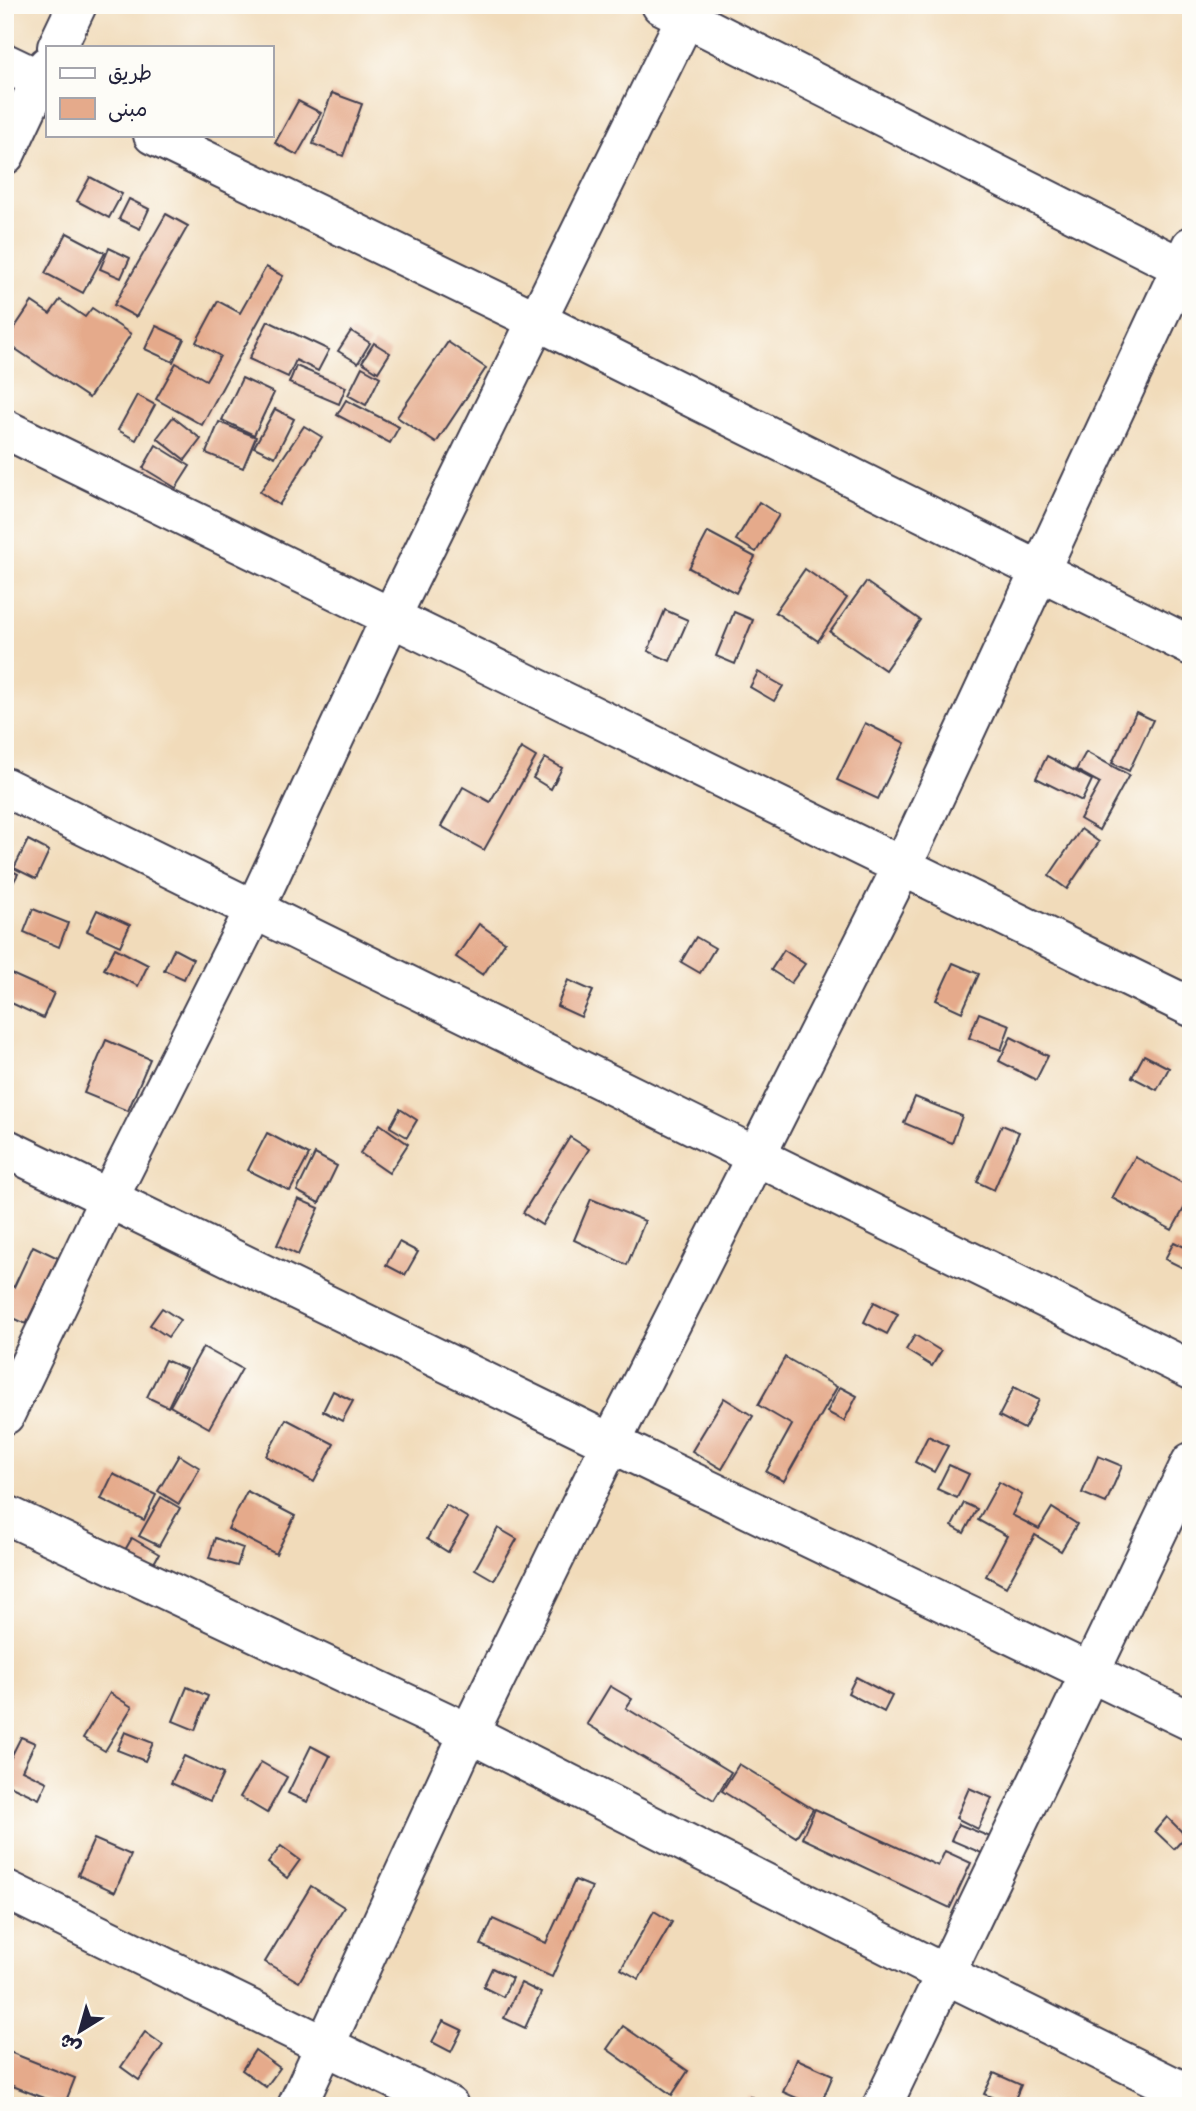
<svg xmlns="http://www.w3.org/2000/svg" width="1196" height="2111" font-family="'Shantell Sans','Playpen Sans Arabic',sans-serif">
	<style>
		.building { fill: #e5aa8b }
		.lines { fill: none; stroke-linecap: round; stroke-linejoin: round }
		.minor-casing { stroke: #413e4e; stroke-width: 42 }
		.tertiary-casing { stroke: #413e4e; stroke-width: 42 }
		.minor { stroke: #fff; stroke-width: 38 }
		.tertiary { stroke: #fff; stroke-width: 38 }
	</style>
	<rect width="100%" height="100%" fill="#fdfcf7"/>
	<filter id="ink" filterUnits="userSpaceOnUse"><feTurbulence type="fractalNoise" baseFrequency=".0143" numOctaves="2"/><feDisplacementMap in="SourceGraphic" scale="14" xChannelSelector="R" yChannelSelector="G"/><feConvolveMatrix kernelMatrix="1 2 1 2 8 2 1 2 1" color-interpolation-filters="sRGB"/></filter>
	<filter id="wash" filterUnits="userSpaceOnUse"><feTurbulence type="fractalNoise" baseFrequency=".00686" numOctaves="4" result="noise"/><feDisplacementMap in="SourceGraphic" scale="28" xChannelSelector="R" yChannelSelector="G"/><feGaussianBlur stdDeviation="1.57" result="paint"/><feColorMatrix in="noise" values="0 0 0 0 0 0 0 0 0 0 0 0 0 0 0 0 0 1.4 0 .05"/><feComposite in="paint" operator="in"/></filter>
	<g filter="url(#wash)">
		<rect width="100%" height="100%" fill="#f1dbba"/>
		<g id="blocks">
			<g class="building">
				<path d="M332,93l30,11 -19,52 -30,-12z"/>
				<path d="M298,101l23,12 -24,42 -22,-12z"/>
				<path d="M90,177l32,17 -13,24 -32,-17z"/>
				<path d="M129,199l20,10 -9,20 -21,-10z"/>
				<path d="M166,214l22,12 -52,91 -22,-12z"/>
				<path d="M67,233l38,20 -22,40 -38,-20z"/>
				<path d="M109,248l21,10 -9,20 -21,-9z"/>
				<path d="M266,267l17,9 -81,149 -46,-26 20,-36 30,17 14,-24 -24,-14 22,-41 22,12z"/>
				<path d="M60,300l25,17 7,-9 39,26 -42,64 -84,-56 27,-40 18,12z"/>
				<path d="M268,321l61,29 -11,21 -22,-11 -8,17 -39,-18z"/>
				<path d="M156,326l28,13 -11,23 -28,-13z"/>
				<path d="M351,331l19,12 -12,20 -20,-12z"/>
				<path d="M448,342l38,26 -50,75 -39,-26z"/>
				<path d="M374,343l16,10 -12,19 -16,-10z"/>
				<path d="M296,366l50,21 -7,17 -50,-21z"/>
				<path d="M362,367l18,10 -14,28 -18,-10z"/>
				<path d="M242,378l32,15 -20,42 -32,-15z"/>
				<path d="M137,395l18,10 -19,35 -18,-10z"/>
				<path d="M346,400l53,27 -9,16 -53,-28z"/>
				<path d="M275,409l19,10 -19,38 -21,-10z"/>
				<path d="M173,417l28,22 -16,21 -28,-22z"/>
				<path d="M219,422l37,15 -13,31 -37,-15z"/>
				<path d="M304,426l18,11 -43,68 -19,-13z"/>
				<path d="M156,445l34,21 -14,22 -33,-20z"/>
				<path d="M759,502l20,13 -23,37 -20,-12z"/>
				<path d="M708,532l47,25 -19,36 -47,-25z"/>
				<path d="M805,569l42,29 -29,43 -43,-29z"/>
				<path d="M866,582l54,38 -35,50 -55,-38z"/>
				<path d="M665,610l23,10 -18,41 -22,-10z"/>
				<path d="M734,612l19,8 -18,44 -19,-8z"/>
				<path d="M758,672l25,14 -9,15 -24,-14z"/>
				<path d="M1136,712l17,8 -24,51 -17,-8z"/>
				<path d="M865,723l40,20 -27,56 -41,-19z"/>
				<path d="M521,748l15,9 -52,93 -43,-24 22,-39 27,15z"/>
				<path d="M1086,752l43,23 -30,55 -19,-11 20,-36 -24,-13z"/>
				<path d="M1047,756l45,24 -10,21 -46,-23z"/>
				<path d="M545,758l17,10 -11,21 -18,-11z"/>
				<path d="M1081,829l18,13 -32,47 -18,-13z"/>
				<path d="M28,840l21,11 -13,28 -22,-11z"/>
				<path d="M5,867l13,7 -11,20 -2,-1z"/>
				<path d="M33,909l35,14 -9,24 -35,-15z"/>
				<path d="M97,910l33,15 -10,21 -33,-15z"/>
				<path d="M479,924l26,18 -22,33 -27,-18z"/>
				<path d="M696,937l19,11 -15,25 -19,-11z"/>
				<path d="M115,948l33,17 -10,21 -34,-17z"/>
				<path d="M174,949l19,10 -9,20 -20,-9z"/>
				<path d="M784,950l21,14 -14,19 -20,-13z"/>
				<path d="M953,963l26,11 -17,38 -26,-12z"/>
				<path d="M5,971l49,22 -11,25 -38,-18z"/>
				<path d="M568,980l25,11 -12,26 -24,-11z"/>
				<path d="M979,1013l31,12 -9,25 -32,-12z"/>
				<path d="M1011,1037l37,19 -12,24 -37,-19z"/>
				<path d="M106,1040l44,19 -22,52 -44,-18z"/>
				<path d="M1144,1055l25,13 -12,22 -25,-13z"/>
				<path d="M915,1097l47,19 -10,27 -48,-20z"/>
				<path d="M400,1109l17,11 -10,17 -17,-10z"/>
				<path d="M380,1124l28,20 -19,29 -29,-20z"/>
				<path d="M1002,1125l17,7 -25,58 -17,-8z"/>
				<path d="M267,1133l42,22 -19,36 -42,-21z"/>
				<path d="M570,1137l19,12 -47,76 -19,-12z"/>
				<path d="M315,1154l22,12 -18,37 -22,-12z"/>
				<path d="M1135,1157l56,31v8l-19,34 -60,-32z"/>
				<path d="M298,1199l21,9 -21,47 -21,-10z"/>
				<path d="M591,1199l54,22 -18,44 -53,-25z"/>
				<path d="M399,1242l19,10 -13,23 -19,-10z"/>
				<path d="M1174,1242l17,8 -8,18 -18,-9z"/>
				<path d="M33,1246l25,12 -32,66 -21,-10v-31l9,4z"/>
				<path d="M874,1302l24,12 -11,20 -23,-12z"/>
				<path d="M162,1308l18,12 -12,17 -18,-12z"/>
				<path d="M915,1335l26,16 -9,15 -26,-16z"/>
				<path d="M203,1347l39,22 -33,59 -39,-22z"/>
				<path d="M785,1357l52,30 -53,94 -18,-9 26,-47 -34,-20z"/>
				<path d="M165,1360l21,9 -18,38 -21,-10z"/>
				<path d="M840,1387l17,9 -13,25 -17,-9z"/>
				<path d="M1014,1387l25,13 -15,29 -25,-13z"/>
				<path d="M333,1391l20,10 -11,20 -19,-10z"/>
				<path d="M724,1398l29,18 -31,53 -30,-18z"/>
				<path d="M286,1419l48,25 -20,38 -48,-26z"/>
				<path d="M928,1436l20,10 -14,26 -19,-10z"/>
				<path d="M179,1455l21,13 -21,36 -21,-13z"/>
				<path d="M1098,1456l24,10 -16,37 -24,-10z"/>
				<path d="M949,1465l20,9 -12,24 -20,-9z"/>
				<path d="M113,1474l43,21 -12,25 -43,-21z"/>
				<path d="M999,1482l23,13 -10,20 27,14 13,-21 25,16 -16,27 -26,-16 -29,52 -20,-11 21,-40 -29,-16z"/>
				<path d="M247,1491l48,25 -19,38 -48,-25z"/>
				<path d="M161,1497l19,11 -21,38 -20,-10z"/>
				<path d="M964,1503l13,6 -13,24 -12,-7z"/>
				<path d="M446,1505l22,13 -20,34 -21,-13z"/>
				<path d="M498,1528l19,11 -23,41 -19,-11z"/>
				<path d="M132,1538l27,16 -11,20 -27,-17z"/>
				<path d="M215,1538l28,10 -6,18 -28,-8z"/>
				<path d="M856,1677l36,19 -8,16 -36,-19z"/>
				<path d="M610,1686l22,13 -6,9 105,64 -17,28 -127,-76z"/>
				<path d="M187,1687l21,9 -13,34 -22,-9z"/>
				<path d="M110,1693l22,14 -27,44 -22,-13z"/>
				<path d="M125,1732l28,11 -8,18 -28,-11z"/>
				<path d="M21,1737l14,6 -13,27 25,12 -8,17 -34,-16v-14z"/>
				<path d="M311,1746l19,10 -23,46 -19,-9z"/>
				<path d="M184,1756l39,18 -13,27 -39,-18z"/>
				<path d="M261,1762l26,15 -20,36 -27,-16z"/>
				<path d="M739,1764l74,45 -17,28 -74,-46z"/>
				<path d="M969,1788l23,10 -14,31 -22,-11z"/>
				<path d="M815,1809l123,57 7,-15 26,12 -21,45 -148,-70z"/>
				<path d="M1167,1817l19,19 -12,13 -19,-18z"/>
				<path d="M958,1824l35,14 -7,17 -35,-15z"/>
				<path d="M94,1839l37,16 -16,37 -37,-17z"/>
				<path d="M281,1846l19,14 -13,18 -19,-15z"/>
				<path d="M575,1880l17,7 -40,90 -71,-32 12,-26 53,24z"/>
				<path d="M311,1886l33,21 -45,75 -34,-20z"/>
				<path d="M654,1911l18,11 -33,57 -18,-10z"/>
				<path d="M492,1968l20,10 -9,19 -20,-10z"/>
				<path d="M521,1983l20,10 -16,35 -21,-10z"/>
				<path d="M443,2021l19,9 -11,22 -19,-10z"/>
				<path d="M623,2026l65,45 -16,24 -65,-46z"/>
				<path d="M145,2032l18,13 -24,35 -18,-13z"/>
				<path d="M255,2050l25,18 -14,19 -24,-17z"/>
				<path d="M7,2051l68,27 -11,28 -59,-23v-27z"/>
				<path d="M797,2059l36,16 -13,31h-5l-32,-14z"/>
				<path d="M994,2073l27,12 -9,21 -28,-12z"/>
				<path d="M750,2096l17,10h-22z"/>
			</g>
		</g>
	</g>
	<g filter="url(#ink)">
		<use href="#blocks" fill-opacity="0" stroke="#413e4e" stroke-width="2"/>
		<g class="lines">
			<defs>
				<g id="minor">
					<path d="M661,5l530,267"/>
					<path d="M57,47l20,-42"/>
					<path d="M5,63l42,20"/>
					<path d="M153,135l385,186 653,325"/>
					<path d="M5,155l42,-89"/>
					<path d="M5,429l1186,578"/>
					<path d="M5,787l1186,583"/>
					<path d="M5,1148l606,295 580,278"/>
					<path d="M5,1415l104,-217 146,-290 136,-291 301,-612"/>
					<path d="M5,1514l464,219 476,241 246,121"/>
					<path d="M5,1889l444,217"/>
					<path d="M882,2106l309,-644"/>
				</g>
				<path id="tertiary" d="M297,2106l172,-373 142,-290 292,-578 288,-619"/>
			</defs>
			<use href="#minor" class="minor-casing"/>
			<use href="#tertiary" class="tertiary-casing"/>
			<use href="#minor" class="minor"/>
			<use href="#tertiary" class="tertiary"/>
		</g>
	</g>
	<rect width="1196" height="2111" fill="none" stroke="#fdfcf7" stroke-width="28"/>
	<rect x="46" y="46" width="228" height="91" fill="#fdfcf7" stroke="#a5a5ac" stroke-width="2"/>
	<rect x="60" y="68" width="35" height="10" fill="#ffffff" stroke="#a5a5ac" stroke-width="2"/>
	<text x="108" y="80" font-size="21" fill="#22223b">طريق</text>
	<rect x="60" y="98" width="35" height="21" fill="#e5aa8b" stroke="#a5a5ac" stroke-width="2"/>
	<text x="108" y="116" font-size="21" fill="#22223b">مبنى</text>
	<g transform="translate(80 2031) rotate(217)" stroke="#fdfcf7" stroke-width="5" paint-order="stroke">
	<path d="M0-5L12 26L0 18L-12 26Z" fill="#22223b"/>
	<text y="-10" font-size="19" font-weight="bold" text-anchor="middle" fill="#22223b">ش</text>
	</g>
</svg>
